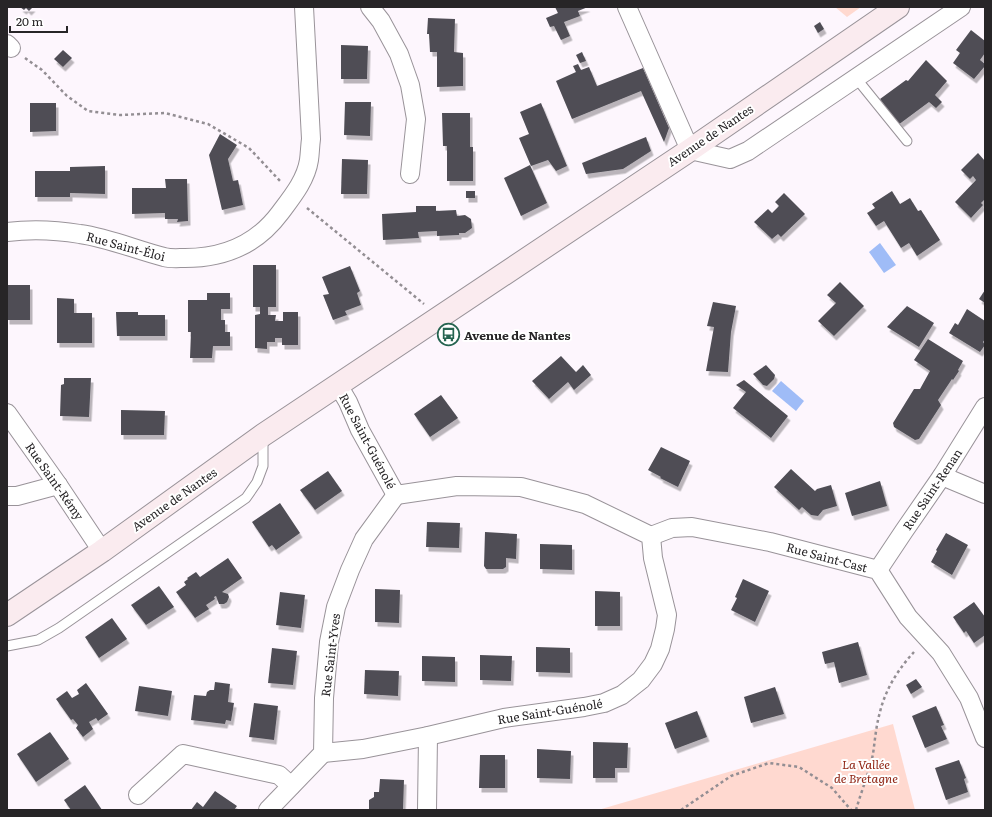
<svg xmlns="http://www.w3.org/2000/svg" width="992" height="817" font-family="Literata,serif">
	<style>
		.green { fill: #ffd9d0 }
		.water { fill: #9fbcf7 }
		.building { fill: #4f4e55; filter: url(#shadow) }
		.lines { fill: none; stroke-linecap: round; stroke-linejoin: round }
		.service-casing { stroke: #999399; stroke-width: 11 }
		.minor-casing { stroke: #999399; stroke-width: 20 }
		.secondary-casing { stroke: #999399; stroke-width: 24 }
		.path { stroke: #938e93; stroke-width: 2.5; stroke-dasharray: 3 3; stroke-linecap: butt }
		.service { stroke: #fff; stroke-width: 9 }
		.minor { stroke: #fff; stroke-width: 18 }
		.secondary { stroke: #faebef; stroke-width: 22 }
		.labels { text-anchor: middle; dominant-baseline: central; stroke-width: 4; stroke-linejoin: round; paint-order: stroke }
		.street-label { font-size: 12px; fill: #272527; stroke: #fff }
		.poi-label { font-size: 12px; font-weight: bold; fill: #272527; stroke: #fff; text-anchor: start }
		.park-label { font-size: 12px; font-style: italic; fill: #902615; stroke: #fff }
	</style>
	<defs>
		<filter id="shadow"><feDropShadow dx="2.5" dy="4.5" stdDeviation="0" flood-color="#0004"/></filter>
	</defs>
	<rect width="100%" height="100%" fill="#fdf6fd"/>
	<g class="green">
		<path d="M835,7h26l-14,10z"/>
		<path d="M893,724l22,86h-317z"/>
	</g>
	<g class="water">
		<path d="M880,243l16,22 -12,8 -15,-21z"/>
		<path d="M781,381l23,20 -8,10 -24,-20z"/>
	</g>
	<g class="building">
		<path d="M20,7h13l-4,4 -3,-3 -2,2z"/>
		<path d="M555,7h33l-10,4 2,5 -16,6 6,14 -9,4 -7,-14 -4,1 -4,-9 12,-5z"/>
		<path d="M428,18l27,1 -1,33 9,1v33l-26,1v-35h-7l-1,-18h-2z"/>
		<path d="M820,22l4,7 -6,4 -4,-7z"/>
		<path d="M971,30l14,11v12l-5,7 5,4v2l-11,13 -21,-16 7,-10 -4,-3z"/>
		<path d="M341,45l27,1 -1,33h-26z"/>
		<path d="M63,50l9,8 -9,9 -9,-8z"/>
		<path d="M582,52l4,9 -6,2 -4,-8z"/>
		<path d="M926,60l21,21 -12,14 7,7 -6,6 -7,-6 -31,23 -18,-26 26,-19 2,1z"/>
		<path d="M578,64l3,6 8,-3 8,19 46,-18 26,60 -5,14 -23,-51 -69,28 -16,-38 20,-9 -3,-6z"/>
		<path d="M345,102h26l-1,34 -26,-1z"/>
		<path d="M30,103h26v28l-26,1z"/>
		<path d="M541,103l26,63 -11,5 -8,-11 -17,6 -12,-28 10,-4 -9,-22z"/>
		<path d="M442,113h28v34h3v34h-26v-35h-4z"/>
		<path d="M220,134l17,11 -9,14 5,22 5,-1 5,25 -21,5 -13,-55z"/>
		<path d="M646,137l5,14 -28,18 -37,5 -4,-11z"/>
		<path d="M978,153l7,8v38l-4,4 2,2 -12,13 -16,-16 21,-22 -3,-4 -3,3 -9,-9z"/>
		<path d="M342,159l26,1 -1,34h-26z"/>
		<path d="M530,165l17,38 -26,13 -17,-38z"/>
		<path d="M105,166v28l-35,-1v4h-35v-26h35v-4z"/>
		<path d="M165,179h22l1,42 -11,1 1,-3h-13v-6l-33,1v-26h34z"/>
		<rect x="466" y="191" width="9" height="7"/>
		<path d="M892,191l8,13 10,-6 8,13 3,-1 19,30 -23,16 -8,-13 -8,5 -17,-27 -8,5 -9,-13 8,-5 -3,-4z"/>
		<path d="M784,193l21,21 -24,23 -3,-3 -6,5 -18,-17 14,-13 4,4 7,-7 -4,-4z"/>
		<path d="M416,206h20v5l20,-1 1,6 8,-1 6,4 1,9 -7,5h-6v2l-22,1v-5l-19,1 1,6 -36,2 -1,-26 34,-2z"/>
		<path d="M253,265h23v42h-8v8h8l-1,6h8v-9h15v33h-16v-7h-7v4h-8v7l-12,-1v-33l5,-1v-7h-7z"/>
		<path d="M350,266l10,25 -3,2 4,12 -16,6 2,4 -14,5 -10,-25 6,-1 -7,-17z"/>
		<path d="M840,282l24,24 -30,30 -16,-15 18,-18 -9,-8z"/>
		<rect x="7" y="285" width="23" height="35"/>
		<path d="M985,290v13l-6,-4z"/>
		<path d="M207,293h23v16h-9v11h4v12h5v14h-17l-1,12h-22l1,-26h-3v-32h19z"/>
		<path d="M57,298l17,1v14h18v30h-35z"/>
		<path d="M713,302l23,4 -5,26 -3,40 -22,-1 8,-44 -7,-1z"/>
		<path d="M907,306l27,17 -15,24 -32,-20z"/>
		<path d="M967,309l18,12v18l-2,3 2,3 -5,7 -31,-19 6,-10 3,2z"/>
		<path d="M116,312h22v3h27v21h-48z"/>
		<path d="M928,339l35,22 -5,9 1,1 -6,9 -1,-1 -14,21 3,5 -22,34 -4,1 -21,-13 -1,-4 21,-34h6l10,-18 -16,-11z"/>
		<path d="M561,356l15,16 7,-7 8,10 -17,15 -6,-8 -19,17 -17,-18z"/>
		<path d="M766,365l9,10 -1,4 -7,7 -4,-1 -10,-11z"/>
		<path d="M64,378h27l-2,39 -29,-1 1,-31 3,-1z"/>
		<path d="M744,380l44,36 -17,22 -38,-30 13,-16 -10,-7z"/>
		<path d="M441,395l17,23 -28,19 -16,-23z"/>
		<path d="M121,410l44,1 -1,24h-43z"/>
		<path d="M661,447l29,14 -12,26 -18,-9 1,-1 -13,-7z"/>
		<path d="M791,469l24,22 2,-2 14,-4 6,21 -14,4 -5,6 -7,-1 -9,-8 -3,3 -25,-23z"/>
		<path d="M328,471l14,20 -27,19 -15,-20z"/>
		<path d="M880,481l7,25 -35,10 -7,-23z"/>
		<path d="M280,503l20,30 -24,17 -4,-5 -3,2 -17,-25z"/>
		<path d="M427,522l33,1 -1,25 -33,-1z"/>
		<path d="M485,532l32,2 -1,25 -10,-1v9l-3,2h-17l-2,-3z"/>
		<path d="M946,533l22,12 -16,30 -21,-13 6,-11 -1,-1z"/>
		<path d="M540,544l32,1v25l-32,-1z"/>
		<path d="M228,558l14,20 -20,14 6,2 1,3 -2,5 -3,2h-5l-3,-8 -2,1 1,2 -9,6 3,4 -14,9 -19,-26 10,-7 -2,-3 4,-3 -1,-1 9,-6 4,5z"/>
		<path d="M743,579l26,12 -14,31 -24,-12 6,-12 -2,-1z"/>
		<path d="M159,586l15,21 -28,18 -15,-20z"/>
		<path d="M375,589l25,1 -1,33 -24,-1z"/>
		<path d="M595,591l25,1v34h-25z"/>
		<path d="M280,592l25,3 -4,33 -25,-3z"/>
		<path d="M974,602l11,15v18l-11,8 -8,-12 -2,2 -11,-16z"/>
		<path d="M112,618l15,21 -28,19 -14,-21z"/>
		<path d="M858,642l9,33 -28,8 -5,-21 -9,2 -3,-12z"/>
		<path d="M536,647l34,1v25l-34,-1z"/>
		<path d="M272,648l25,3 -4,34 -25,-2z"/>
		<path d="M480,655l32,1 -1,25 -31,-1z"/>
		<path d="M422,656l33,1v25l-33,-1z"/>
		<path d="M365,670l34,1 -1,25 -34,-2z"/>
		<path d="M916,679l6,8 -11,7 -5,-9z"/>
		<path d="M215,682l15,2 -2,18 6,1 -3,18 -5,-1 -1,4 -34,-4 3,-25 12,1 1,-4 3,-2h4z"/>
		<path d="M86,683l22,31 -10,7 -2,-3 -7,4 4,7 -10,8 -7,-9 2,-3 -5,-6 -2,1 -15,-21 11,-8 5,7 7,-4 -2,-4z"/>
		<path d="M139,686l33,5 -4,25 -33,-5z"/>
		<path d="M775,687l9,27 -33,9 -7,-26z"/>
		<path d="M254,703l24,3 -4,34 -25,-3z"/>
		<path d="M936,706l8,19 -3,1 6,13 -22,9 -13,-32z"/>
		<path d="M697,711l10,26 -32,12 -10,-26z"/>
		<path d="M50,732l19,27 -33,23 -19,-28z"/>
		<path d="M593,742l35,1 -1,25h-12v10h-22z"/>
		<path d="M537,749l34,2 -1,28 -33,-1z"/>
		<path d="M480,755h25v33h-26z"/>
		<path d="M959,760l7,18 -2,1 4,13 -22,8 -11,-32z"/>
		<path d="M380,779l24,1 -1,30h-34v-10l5,-3v-5h5z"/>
		<path d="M85,785l9,13 8,12h-31l-7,-10z"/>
		<path d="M215,791l22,15 -3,4h-43l6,-8 6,5z"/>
	</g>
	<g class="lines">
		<defs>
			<g id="service">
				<path d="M856,78l51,63"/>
				<path d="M7,646l31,-6 21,-12 187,-130 11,-16 6,-16v-30"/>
			</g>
			<g id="minor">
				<path d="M370,7l11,14 18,33 11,31 6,34 -6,55"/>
				<path d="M627,7l63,143 40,9 18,-8 213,-144"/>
				<path d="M7,44l4,4"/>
				<path d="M7,232c24,-3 49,-2 73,2 29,4 56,16 84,23 7,2 15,1 21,1 39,0 72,-14 95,-45 12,-16 26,-33 29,-53 1,-7 1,-14 2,-21l-7,-132"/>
				<path d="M7,413l51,72 44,66"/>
				<path d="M942,476l43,18"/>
				<path d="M7,496h10l41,-11"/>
				<path d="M651,536l21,-8 20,-1 78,15 108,28 30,47 33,36 28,45 16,40"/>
				<path d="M878,570l26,-39 38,-55 43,-69"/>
				<path d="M323,753l40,-4 65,-13 76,-18 80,-11 20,-4 18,-8 19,-15 12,-16 7,-15 5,-20 2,-14 -14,-57 -2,-22 -66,-32 -64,-17 -64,-1 -61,9 -36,-65 -12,-28 -10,-17"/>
				<path d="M138,795l45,-41 96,21 12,11"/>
				<path d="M268,810l55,-57 1,-55 5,-56 7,-35 14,-37 14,-31 32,-44"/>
				<path d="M427,810l1,-74"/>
			</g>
			<path id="secondary" d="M7,615l95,-64 161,-116 427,-285 208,-143"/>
		</defs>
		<use href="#service" class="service-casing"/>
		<use href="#minor" class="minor-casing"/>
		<use href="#secondary" class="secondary-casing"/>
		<g class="path">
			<path d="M25,58l17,12 25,26 21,15 32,4 45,-2 43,11 41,24 32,34"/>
			<path d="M307,208l117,96"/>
			<path d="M681,810l50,-34 38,-13 30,4 33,21 19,22"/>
			<path d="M856,810c5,-18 13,-37 17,-56 2,-14 3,-28 7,-42 5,-22 19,-44 34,-60"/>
		</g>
		<use href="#service" class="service"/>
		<use href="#minor" class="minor"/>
		<use href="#secondary" class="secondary"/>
	</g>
	<defs>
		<symbol id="bus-ring" viewBox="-11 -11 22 22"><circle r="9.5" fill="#fff" stroke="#256450" stroke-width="1.5"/><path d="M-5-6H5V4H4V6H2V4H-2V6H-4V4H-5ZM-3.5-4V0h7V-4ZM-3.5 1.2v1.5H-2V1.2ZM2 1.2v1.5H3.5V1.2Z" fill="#256450"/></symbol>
	</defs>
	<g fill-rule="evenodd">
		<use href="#bus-ring" x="436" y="322" width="25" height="25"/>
	</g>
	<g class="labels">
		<g class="street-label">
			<text transform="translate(710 135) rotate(-34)">Avenue de Nantes</text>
			<text transform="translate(126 246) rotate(15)">Rue Saint-Éloi</text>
			<text transform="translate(368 441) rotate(62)">Rue Saint-Guénolé</text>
			<text transform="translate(55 481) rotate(55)">Rue Saint-Rémy</text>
			<text transform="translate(932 489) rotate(-56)">Rue Saint-Renan</text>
			<text transform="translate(174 499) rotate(-35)">Avenue de Nantes</text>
			<text transform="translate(827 557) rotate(15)">Rue Saint-Cast</text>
			<text transform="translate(330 655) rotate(-83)">Rue Saint-Yves</text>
			<text transform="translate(550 711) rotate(-9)">Rue Saint-Guénolé</text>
		</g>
		<g class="poi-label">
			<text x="464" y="335">Avenue de Nantes</text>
		</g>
		<g class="park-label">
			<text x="866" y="764">La Vallée<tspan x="866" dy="14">de Bretagne</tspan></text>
		</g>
	</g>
	<rect width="992" height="817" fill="none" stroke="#272527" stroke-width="16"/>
	<path d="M10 26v6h57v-6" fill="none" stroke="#272527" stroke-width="2"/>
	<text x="16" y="26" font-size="12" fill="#272527" stroke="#ffffff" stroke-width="3" paint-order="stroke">20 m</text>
</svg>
